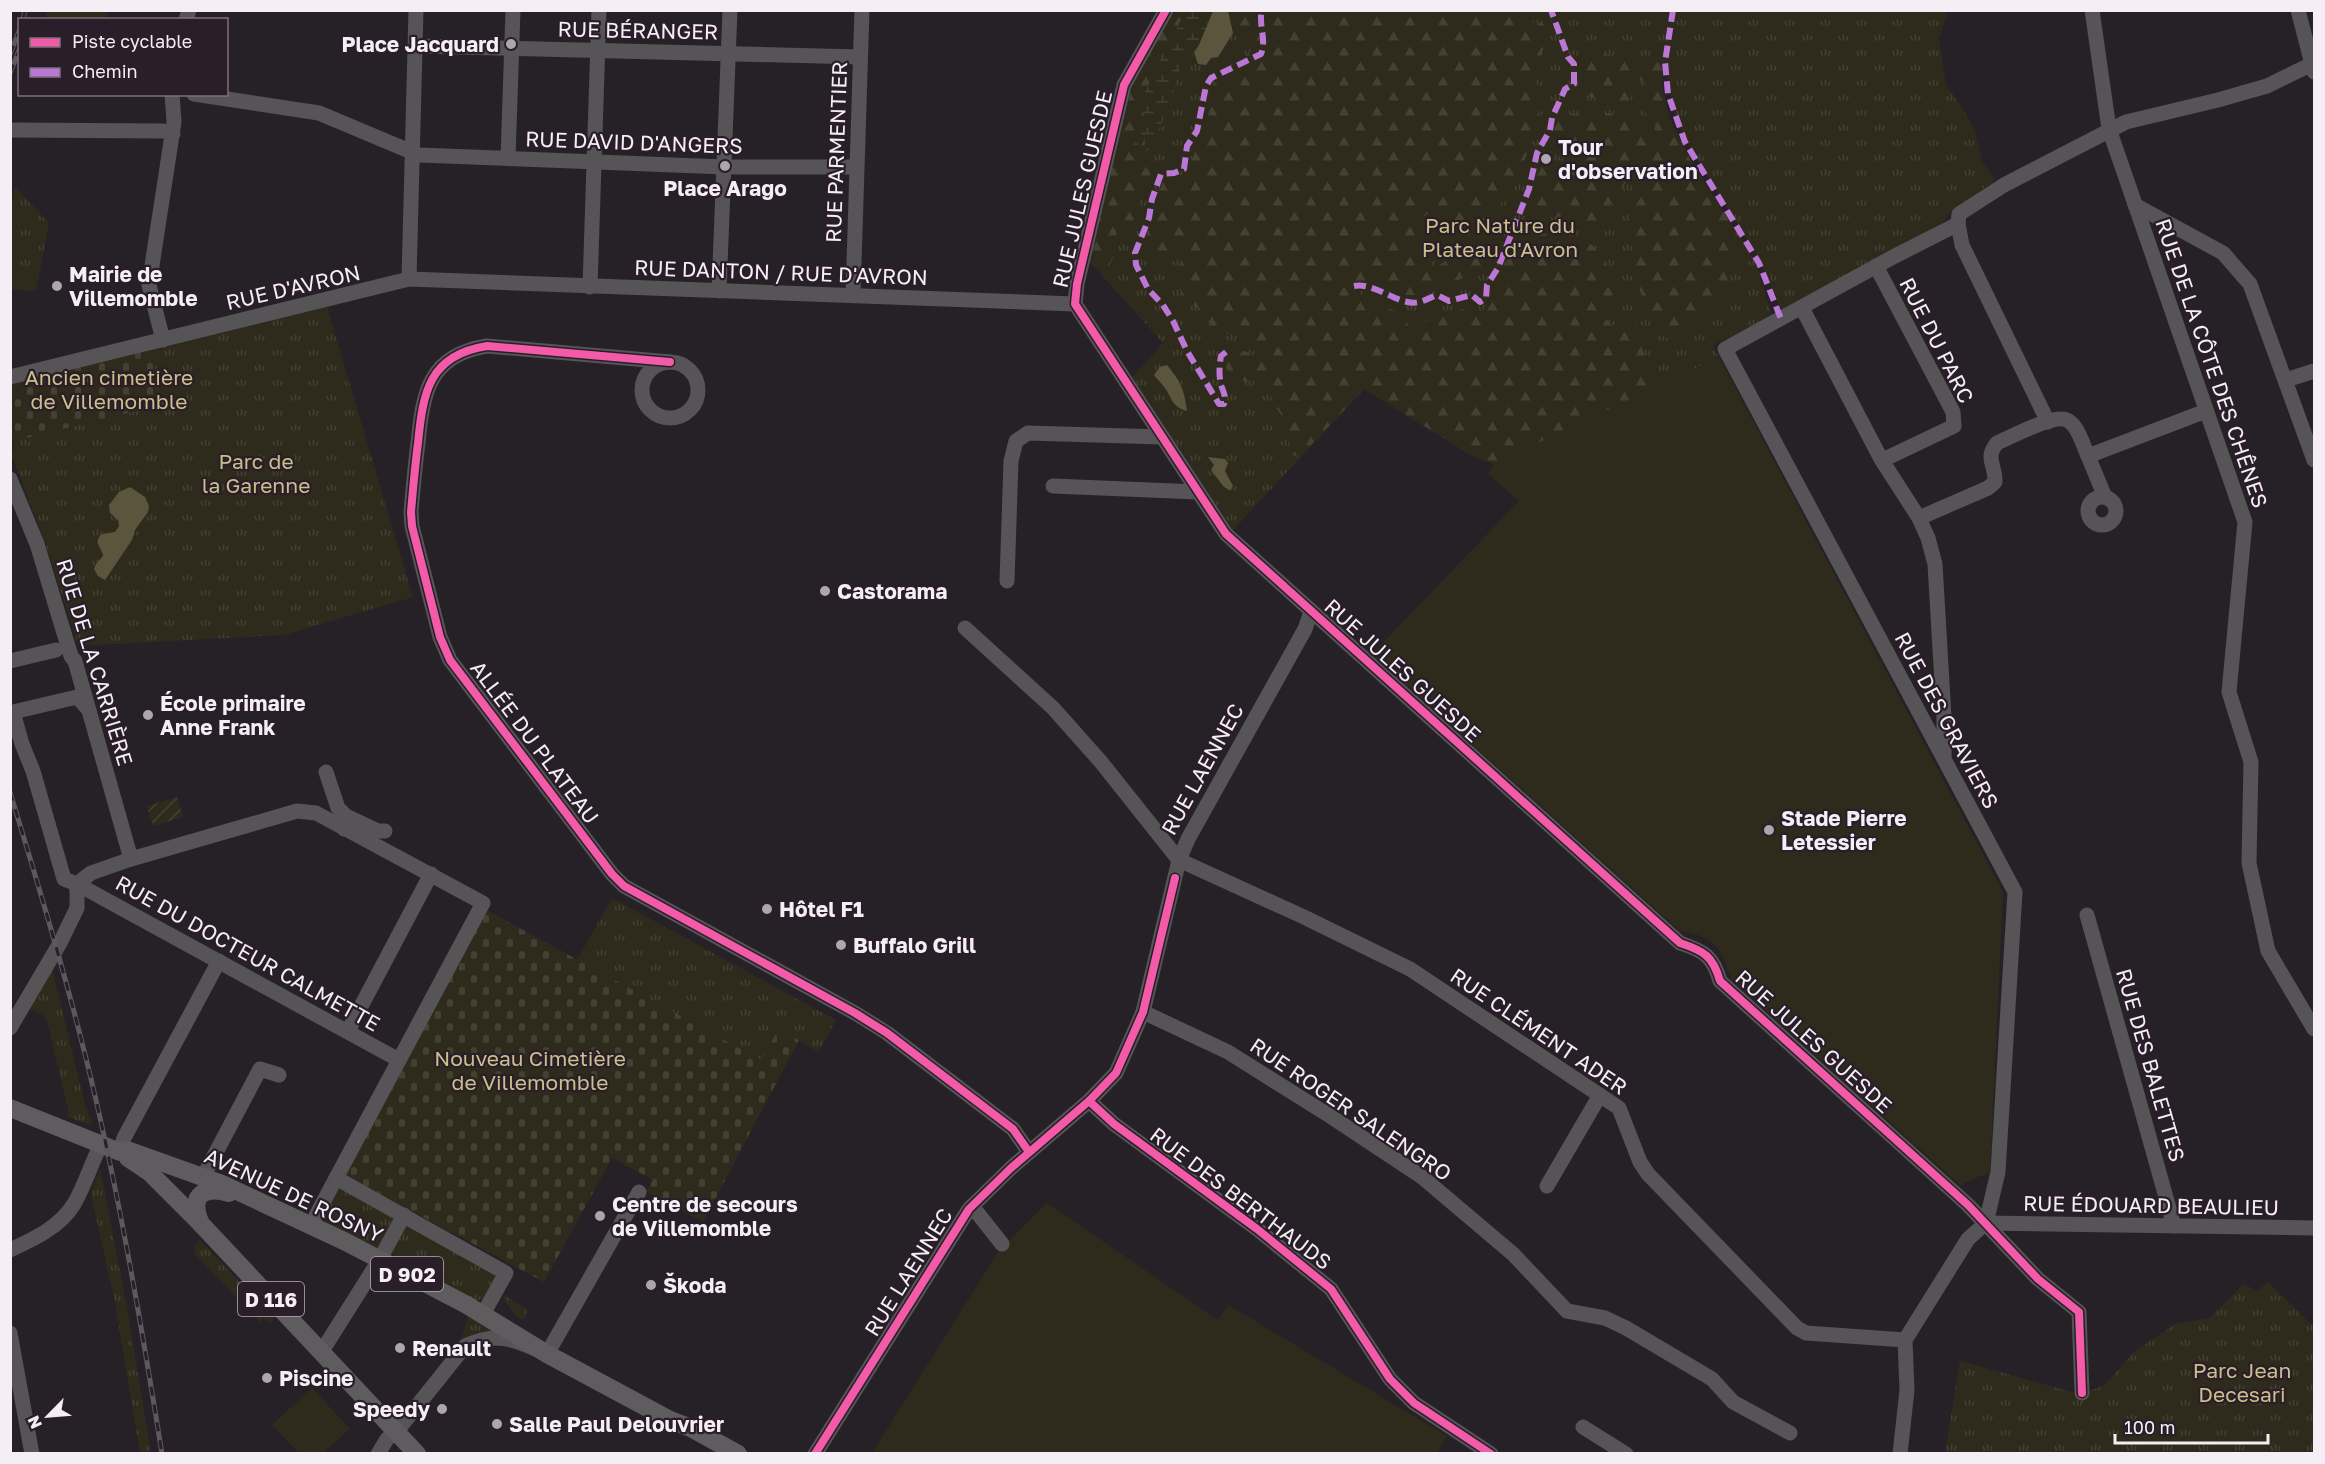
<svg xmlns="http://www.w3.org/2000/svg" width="2325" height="1464" font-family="'Golos Text',sans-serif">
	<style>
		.grass { fill: url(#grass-tufts) }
		.forest { fill: url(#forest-firs) }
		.wetland { fill: url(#wetland-marsh) }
		.cemetery { fill: url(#cemetery-stones) }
		.garden { fill: url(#garden-furrows) }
		.pitch { fill: #2f2b1c }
		.water { fill: #5b553e }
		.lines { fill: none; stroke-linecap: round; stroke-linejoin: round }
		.minor { stroke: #565456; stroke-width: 15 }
		.major { stroke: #5e5c5e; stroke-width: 18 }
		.rail-casing { stroke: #5c585c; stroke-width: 5 }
		.rail { stroke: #291e29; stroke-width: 3; stroke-dasharray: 9; stroke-linecap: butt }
		.quiet { stroke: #ba77d6; stroke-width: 6; stroke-dasharray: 12 6; stroke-linecap: butt }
		.cycleway-casing { stroke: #291e29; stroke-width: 11 }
		.cycleway { stroke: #f35aa7; stroke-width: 8 }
		.poi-dot { fill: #ada6ad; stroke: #291e29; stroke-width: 2 }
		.labels { text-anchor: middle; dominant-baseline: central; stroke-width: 4.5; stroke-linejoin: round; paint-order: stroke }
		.shield { fill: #291e29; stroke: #b8b0b8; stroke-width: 1.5 }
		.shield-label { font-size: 20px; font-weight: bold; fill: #f5eef5 }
		.street-label { font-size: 21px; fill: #f5eef5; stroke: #291e29 }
		.poi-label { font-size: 21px; font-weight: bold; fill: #f5eef5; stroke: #291e29; text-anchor: start }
		.park-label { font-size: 21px; fill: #cbbf8a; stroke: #291e29 }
	</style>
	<defs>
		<pattern id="grass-tufts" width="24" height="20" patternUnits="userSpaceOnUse" patternTransform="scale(1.5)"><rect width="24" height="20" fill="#2f2b1c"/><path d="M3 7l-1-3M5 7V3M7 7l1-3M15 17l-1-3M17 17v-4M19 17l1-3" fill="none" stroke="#444032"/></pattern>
		<pattern id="forest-firs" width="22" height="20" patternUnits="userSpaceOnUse" patternTransform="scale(1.5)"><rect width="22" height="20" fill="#2f2b1c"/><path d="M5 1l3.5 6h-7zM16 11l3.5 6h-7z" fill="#444032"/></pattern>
		<pattern id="wetland-marsh" width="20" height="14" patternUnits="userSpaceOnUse" patternTransform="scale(1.5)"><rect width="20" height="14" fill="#2f2b1c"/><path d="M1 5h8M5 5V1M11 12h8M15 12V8" fill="none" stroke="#444032"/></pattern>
		<pattern id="cemetery-stones" width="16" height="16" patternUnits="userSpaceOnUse" patternTransform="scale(1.5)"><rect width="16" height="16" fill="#2f2b1c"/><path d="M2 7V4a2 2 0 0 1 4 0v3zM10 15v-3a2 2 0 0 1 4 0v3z" fill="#444032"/></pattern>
		<pattern id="garden-furrows" width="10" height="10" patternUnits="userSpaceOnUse" patternTransform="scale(1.5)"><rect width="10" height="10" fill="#2f2b1c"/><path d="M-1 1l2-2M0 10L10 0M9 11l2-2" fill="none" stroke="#444032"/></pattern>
	</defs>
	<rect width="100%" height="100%" fill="#262126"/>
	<g class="grass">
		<path d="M47,11v-1l61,1 -2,8h-61z"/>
		<path d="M1174,11h774l-9,28 7,46 17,24 11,20 8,32 13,19 -47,34 -7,13 -159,84 -21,-50 -64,-101 -21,-40 -7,-32 -1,-25h-5l-1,25 8,32 22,43 64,100 16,54 -59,28 6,12 -225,107 -23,-9 -107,-66 -131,141 -101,-152 31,-35 -73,-81z"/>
		<path d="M15,187l34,36 -13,68 -25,-2 -1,-74z"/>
		<path d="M327,307l86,290 -129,38 -209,11 3,-1 -33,-103 -34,-88v-3l4,-1 -3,-8 152,-38 -14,-54z"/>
		<path d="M612,898l224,122 -17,32 -20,-12 -38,20 -184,-100z"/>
		<path d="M52,969l33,135 7,21 -25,-8 2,-4 -23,-96 -17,-9z"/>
		<path d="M100,1168l27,139 24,146h-11l-25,-151 -24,-108z"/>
		<path d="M341,1188l52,28 2,6 -18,27 -52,-27 -2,-8 13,-24z"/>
		<path d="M409,1225l86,49 1,3 -11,21 -9,3 -82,-44 -2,-5 13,-26z"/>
		<path d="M200,1240l74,79 -4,4 -6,-5 -4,4 -65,-68 -1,-8z"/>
		<path d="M2268,1282l46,45v126h-369l15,-92 119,33 25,-8 31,-35 40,-27 34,-6 35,-34 13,7z"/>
		<path d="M505,1296l23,14 -5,10 -7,-4 -13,-17z"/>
		<path d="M469,1312l28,18 -22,3 -15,7 4,-8z"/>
	</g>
	<g class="forest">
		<path d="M1174,11h11l-10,22 -13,18 -2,10 -17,36 -2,9 6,17 -17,28 15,-15 1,2 -2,13 6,-1v26l-16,39 -1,11 -5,4 -9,-4 -5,15v16l-13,17 -11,-12 42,-177z"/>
		<path d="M1246,11h160l12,9 18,-2 8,-7c19,0 71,-7 81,10l19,3c1,5 3,10 2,15 -2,16 -18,33 -7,48l-3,13 4,19 -28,75 -36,30h-29l-19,-10 -9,5 17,13 2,9 -9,31 48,-31 7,-2 7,1 -4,18 -7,12 -54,25h-29l-20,-9 -21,-3 7,16 36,13 11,15 57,-19 9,6 5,-1 11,-16 26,-61 9,-6 62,13 9,7 24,46 -16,13 -2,7 7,9 6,-1 17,-11 11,46 15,26 -166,79 -23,-9 -107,-66 -65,69 -8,-4 -4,-31 -15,-21 -1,-16 -13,-10 -11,6 -17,-5 -4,-10 4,-12 15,-4 10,6 3,-5 -20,-31 -13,16 -7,1 -14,-27 -20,-10 -7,-20 1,-15 6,-5 -10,-8 -20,9 -11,-15 20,-67 20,4 26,-71 1,-17 8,-19 33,-26c3,-11 -4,-17 -11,-23l-1,-10z"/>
		<path d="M1590,52l72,11v25l8,32 22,43 54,83 -17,18 -2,19 -7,23 -9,6h-12l-15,17 -1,8 -4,3 -13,-2 -7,-6 -24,-52 1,-23 -9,-31 4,-17 11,-13 -5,-10 -11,-3 -7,7 -1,16 -7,-2c-3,5 -6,14 -11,17 -9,6 -59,-6 -72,-8l-4,-4 15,-43 10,4 7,-2 6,-10 1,-7h-11l3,-8 -2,-6 2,-17 8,-6h27l15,15 4,-4 -4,-12c8,1 23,2 30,7 9,5 6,12 19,15l1,-8 -10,-15 1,-26 -3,-5 -9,-3 -10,3 8,22 -16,7 -13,-4 -3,-6 -12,-4 -9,-14 -2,-11 1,-9z"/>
	</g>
	<path class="wetland" d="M1185,11h28l-20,44 -5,4 -12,17 -3,21 -23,53 -6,2 1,-15c-4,5 -4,14 -9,18h-6v-5l17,-27 -6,-17 2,-9 17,-36 2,-10 13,-18z"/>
	<g class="cemetery">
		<path d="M150,350l14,54 -153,38v-58z"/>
		<path d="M483,908l278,152 17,-30 21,10 -96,182 -57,-31 7,-11 -41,-22 -68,124 -203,-109z"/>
	</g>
	<path class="garden" d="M177,797l6,20 -30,9 -6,-20z"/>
	<g class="pitch">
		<path d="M1719,357l284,535 -13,280 -26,11 -3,3 -230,-207c-9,-32 -18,-43 -51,-48l-308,-277 147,-153 -31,-27 6,-10z"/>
		<path d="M1047,1203l171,117 10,-15 219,131 -10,18h-558l-5,-4 124,-198z"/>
		<path d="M312,1388l38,41 -27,24h-24l-27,-28z"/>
	</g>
	<g class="water">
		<path d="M1213,11h15l5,22 -15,24 -7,1 -5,7 -8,-1 -4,-12 5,-7z"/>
		<path d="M1167,365c14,17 17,24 20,46 -12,-3 -15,-10 -20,-20 -3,-5 -9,-11 -13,-16l6,-8z"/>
		<path d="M1208,457l17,2 3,4 -3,8 8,15 -3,4 -6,-3 -13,-17 3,-5z"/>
		<path d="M130,487l15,10 4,9 -1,6 -13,18 -3,10 -27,40 -7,-4 -4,-7 2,-5 7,-8c-1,-9 -11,-13 -1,-22l13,-2 4,-6 -1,-6 -8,-7 -1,-8 10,-13z"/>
	</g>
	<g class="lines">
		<g class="minor">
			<path d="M1166,10l-42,75 -47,199 -2,20 151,230 454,409c24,8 33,13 40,38l248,224 70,74 41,33 3,81"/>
			<path d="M2092,10l17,119 136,393 -16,170 22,70 -2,101 19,88 46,78"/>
			<path d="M2298,10l16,62"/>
			<path d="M186,20l3,-10"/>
			<path d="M415,46l445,11"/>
			<path d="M194,94l125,19 100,42 305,12h131"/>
			<path d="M10,130l154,1 9,3"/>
			<path d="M508,158l5,-148"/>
			<path d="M2135,205l88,48 27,31 64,176"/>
			<path d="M1958,224l-63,32 -170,93 290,543 -17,280 -12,51"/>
			<path d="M1876,266l77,146 1,14 -65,31 -8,2"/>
			<path d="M409,279l7,-269"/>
			<path d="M590,287l9,-277"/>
			<path d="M719,291l11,-281"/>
			<path d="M853,295l9,-285"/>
			<path d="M1802,308l79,151 38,59 9,20 7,26 9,153v40"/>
			<path d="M163,340l-14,-55 25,-163 -2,-28"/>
			<circle cx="670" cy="390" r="28"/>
			<path d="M670,362l-183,-16c-58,9 -64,46 -69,97 -3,23 -5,46 -7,69l1,14 28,111 10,23 162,214 12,12 231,127 32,20 126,96 16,23"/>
			<path d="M10,377l399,-98 666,25"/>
			<path d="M2286,380l28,-9"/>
			<path d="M2048,422l-86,-177 -4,-21 1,-10 45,-29 122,-63 92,-22 49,-14 47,-23"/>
			<path d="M2088,456l17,41"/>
			<path d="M10,479l27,65 34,112 4,5 56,198"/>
			<path d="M1053,486l145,6"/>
			<circle cx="2102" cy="511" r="14"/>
			<path d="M1919,518l69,-30 7,-6c1,-18 -11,-23 2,-39 14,-6 57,-29 70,-23 11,5 16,25 21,36l118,-45"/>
			<path d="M1007,581l4,-120 5,-20 12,-8 134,4"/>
			<path d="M965,628l88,80 48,54 78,98 125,57 106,52 209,139 21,54 8,12 149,154 9,5 99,7"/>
			<path d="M10,661l46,-11"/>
			<path d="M89,710l-12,-13 -64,15 9,32 11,27 31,108 13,5 322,176"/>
			<path d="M326,772l12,36 8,8 -2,13"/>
			<path d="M346,816l32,15h7"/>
			<path d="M77,884l14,-11 40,-14 166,-48 19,2 167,90 -172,322"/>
			<path d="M2087,915l87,311"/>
			<path d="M1143,1012l85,40 102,64 92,61 91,77 54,57 38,7 21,10 86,51 21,23 57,31"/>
			<path d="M10,1028l50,-85 17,-35v-24"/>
			<path d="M348,1031l83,-157"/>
			<path d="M1089,1101l25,23 143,105 74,60 59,90 24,24 77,51"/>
			<path d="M120,1152l4,-14 95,-177"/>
			<path d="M203,1177l57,-108 19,6"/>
			<path d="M336,1178l170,95 -23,41"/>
			<path d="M1547,1186l53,-91"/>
			<path d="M972,1206l30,38"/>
			<path d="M1986,1223l328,5"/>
			<path d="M10,1250c24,-11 50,-23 64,-46 11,-19 17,-40 27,-60"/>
			<path d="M10,1333l22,121"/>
			<path d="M322,1351l58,-92 24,-44"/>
			<path d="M1583,1427l43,27"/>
			<path d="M378,1454l9,-15 10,-8 68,-85c34,-16 51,-5 82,8l92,-162"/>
			<path d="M815,1454l154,-245 42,-41 78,-67 27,-28 27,-61 36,-152 9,-21 117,-210 6,-17"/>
			<path d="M1900,1454l7,-64 -2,-50 63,-101 18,-16"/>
		</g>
		<g class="major">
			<path d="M10,1108l110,44 7,-2 95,34 122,57 123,64 80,49 123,66 21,8 47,26"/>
			<path d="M128,1158l21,14 53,53 215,229"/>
			<path d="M201,1224c-12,-27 0,-39 28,-31"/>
		</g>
		<defs>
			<g id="rail">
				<path d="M23,20l2,-10"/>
				<path d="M10,54l10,-25"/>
				<path d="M10,73l10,-25"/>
				<path d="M10,792c31,102 62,204 86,308 27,117 47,235 66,354"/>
			</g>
		</defs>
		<use href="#rail" class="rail-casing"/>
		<use href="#rail" class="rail"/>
		<g class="quiet">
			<path d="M1673,10l-8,52 3,32 17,48 74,121 22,56"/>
			<path d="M1354,286c22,-4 45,21 65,16 6,-1 12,-5 18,-7l12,6 23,-6 8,7 6,-4 1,-13 11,-17 31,-79 8,-36 13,-23 2,-12 13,-29 9,-5v-20l-6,-7 -17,-47"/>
			<path d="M1226,352l-5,4c-2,10 -2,20 0,29 3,8 5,11 3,19h-5l-32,-53 -14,-30 -10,-16 -15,-16 -12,-24 -1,-12 14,-35 3,-19 9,-25 13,-1 10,-4 3,-23 10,-15 9,-45 5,-8 50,-24c6,-15 -3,-29 1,-44"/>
		</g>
		<defs>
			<g id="cycleway">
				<path d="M1166,10l-42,75 -47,199 -2,20 151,230 454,409c24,8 33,13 40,38l248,224 70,74 41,33 3,81"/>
				<path d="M670,362l-183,-16c-58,9 -64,46 -69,97 -3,23 -5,46 -7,69l1,14 28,111 10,23 162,214 12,12 231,127 32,20 126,96 16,23"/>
				<path d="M1089,1101l25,23 143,105 74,60 59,90 24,24 77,51"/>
				<path d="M815,1454l154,-245 42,-41 78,-67 27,-28 27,-61 32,-134"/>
			</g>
		</defs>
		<use href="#cycleway" class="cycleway-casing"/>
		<use href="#cycleway" class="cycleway"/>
	</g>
	<g class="poi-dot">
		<circle cx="511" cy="44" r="6"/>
		<circle cx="1546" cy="159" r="6"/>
		<circle cx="725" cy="166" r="6"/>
		<circle cx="57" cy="286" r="6"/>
		<circle cx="825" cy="591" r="6"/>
		<circle cx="148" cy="715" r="6"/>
		<circle cx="1769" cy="830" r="6"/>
		<circle cx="767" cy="909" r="6"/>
		<circle cx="841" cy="945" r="6"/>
		<circle cx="600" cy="1216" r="6"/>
		<circle cx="651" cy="1285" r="6"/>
		<circle cx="400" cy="1348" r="6"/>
		<circle cx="267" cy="1378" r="6"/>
		<circle cx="442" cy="1409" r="6"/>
		<circle cx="497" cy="1424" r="6"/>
	</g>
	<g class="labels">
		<g class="shield">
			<rect x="371" y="1257" width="72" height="34" rx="4.5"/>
			<rect x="238" y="1282" width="66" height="34" rx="4.5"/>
		</g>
		<g class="shield-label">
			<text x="407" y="1274">D 902</text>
			<text x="271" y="1299">D 116</text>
		</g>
		<g class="street-label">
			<text transform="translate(638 30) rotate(1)">RUE BÉRANGER</text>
			<text transform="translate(634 142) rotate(2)">RUE DAVID D'ANGERS</text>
			<text transform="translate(836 152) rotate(-88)">RUE PARMENTIER</text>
			<text transform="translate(1082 189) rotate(-77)">RUE JULES GUESDE</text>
			<text transform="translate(781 272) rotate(2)">RUE DANTON / RUE D'AVRON</text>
			<text transform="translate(293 287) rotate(-13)">RUE D'AVRON</text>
			<text transform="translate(1937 340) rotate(63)">RUE DU PARC</text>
			<text transform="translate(2212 363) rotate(71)">RUE DE LA CÔTE DES CHÊNES</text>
			<text transform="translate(95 662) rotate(73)">RUE DE LA CARRIÈRE</text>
			<text transform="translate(1403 670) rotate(42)">RUE JULES GUESDE</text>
			<text transform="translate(1947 720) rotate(62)">RUE DES GRAVIERS</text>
			<text transform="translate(535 742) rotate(53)">ALLÉE DU PLATEAU</text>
			<text transform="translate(1202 769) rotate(-61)">RUE LAENNEC</text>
			<text transform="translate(248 953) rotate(29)">RUE DU DOCTEUR CALMETTE</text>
			<text transform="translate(1539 1031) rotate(34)">RUE CLÉMENT ADER</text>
			<text transform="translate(1814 1041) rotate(42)">RUE JULES GUESDE</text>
			<text transform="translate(2151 1065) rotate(74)">RUE DES BALETTES</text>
			<text transform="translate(1351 1109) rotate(34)">RUE ROGER SALENGRO</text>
			<text transform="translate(294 1195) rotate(25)">AVENUE DE ROSNY</text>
			<text transform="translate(1241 1198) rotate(37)">RUE DES BERTHAUDS</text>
			<text transform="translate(2151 1205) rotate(1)">RUE ÉDOUARD BEAULIEU</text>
			<text transform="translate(908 1272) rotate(-58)">RUE LAENNEC</text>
		</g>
		<g class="poi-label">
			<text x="499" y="44" text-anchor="end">Place Jacquard</text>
			<text x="1558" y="147">Tour<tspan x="1558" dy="24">d'observation</tspan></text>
			<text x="725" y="188" text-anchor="middle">Place Arago</text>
			<text x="69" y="274">Mairie de<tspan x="69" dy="24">Villemomble</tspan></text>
			<text x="837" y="591">Castorama</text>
			<text x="160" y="703">École primaire<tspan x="160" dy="24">Anne Frank</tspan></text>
			<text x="1781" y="818">Stade Pierre<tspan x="1781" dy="24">Letessier</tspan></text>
			<text x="779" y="909">Hôtel F1</text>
			<text x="853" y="945">Buffalo Grill</text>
			<text x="612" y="1204">Centre de secours<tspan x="612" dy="24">de Villemomble</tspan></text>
			<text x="663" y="1285">Škoda</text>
			<text x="412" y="1348">Renault</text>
			<text x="279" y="1378">Piscine</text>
			<text x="430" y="1409" text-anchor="end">Speedy</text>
			<text x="509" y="1424">Salle Paul Delouvrier</text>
		</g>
		<g class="park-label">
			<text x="1500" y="225">Parc Nature du<tspan x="1500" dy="24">Plateau d'Avron</tspan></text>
			<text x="109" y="377">Ancien cimetière<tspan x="109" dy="24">de Villemomble</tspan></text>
			<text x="256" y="461">Parc de<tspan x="256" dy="24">la Garenne</tspan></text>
			<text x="530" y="1058">Nouveau Cimetière<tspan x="530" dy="24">de Villemomble</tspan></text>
			<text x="2242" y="1370">Parc Jean<tspan x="2242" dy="24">Decesari</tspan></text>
		</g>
	</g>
	<rect width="2325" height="1464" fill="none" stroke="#f5eef5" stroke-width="24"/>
	<rect x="18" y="18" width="210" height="78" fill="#291e29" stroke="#7b717b" stroke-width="1.5"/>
	<rect x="30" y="38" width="30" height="9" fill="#f35aa7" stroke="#7b717b" stroke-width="1.5"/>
	<text x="72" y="48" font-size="18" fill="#f5eef5">Piste cyclable</text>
	<rect x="30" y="68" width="30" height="9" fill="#ba77d6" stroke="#7b717b" stroke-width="1.5"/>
	<text x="72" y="78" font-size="18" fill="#f5eef5">Chemin</text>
	<g transform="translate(48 1416) rotate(245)" stroke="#291e29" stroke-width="4.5" paint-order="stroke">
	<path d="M0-4.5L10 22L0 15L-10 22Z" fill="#f5eef5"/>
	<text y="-9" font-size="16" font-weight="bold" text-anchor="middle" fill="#f5eef5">N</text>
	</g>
	<path d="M2115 1434v9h153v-9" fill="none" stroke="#f5eef5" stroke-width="3"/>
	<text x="2124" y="1434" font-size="18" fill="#f5eef5" stroke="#291e29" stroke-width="4.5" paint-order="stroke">100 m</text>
</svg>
